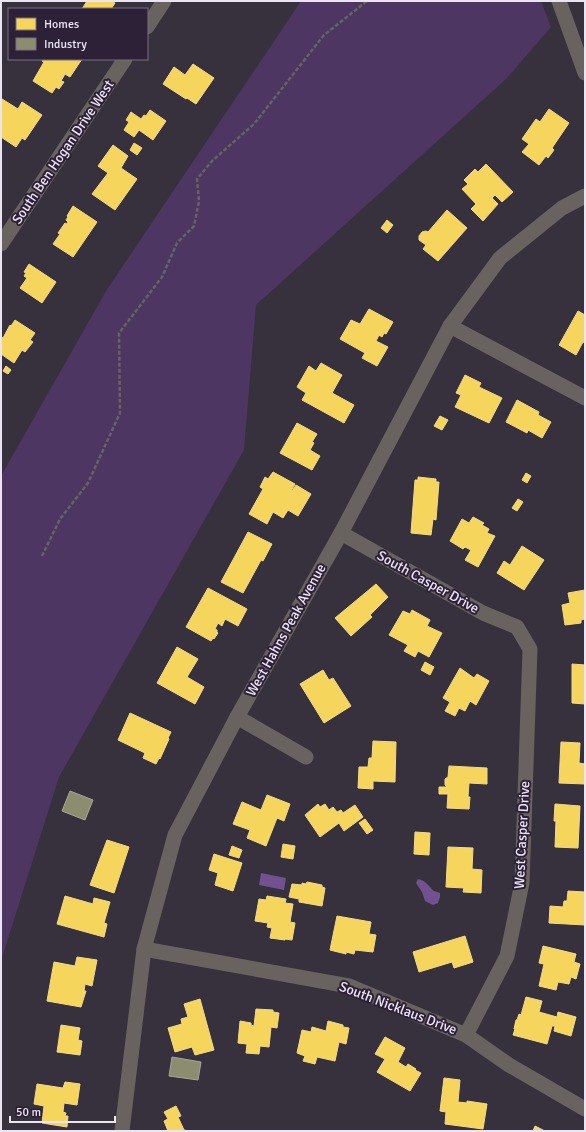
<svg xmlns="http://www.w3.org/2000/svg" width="586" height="1132" font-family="Signika,sans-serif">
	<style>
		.green { fill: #4d3662 }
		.water { fill: #725190 }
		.homes { fill: #f6d55c; stroke: #f3da89 }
		.industry { fill: #8c8c6e; stroke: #a8a696 }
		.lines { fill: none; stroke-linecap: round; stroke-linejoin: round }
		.path { stroke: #676362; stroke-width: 2.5; stroke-dasharray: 4 2; stroke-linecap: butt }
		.street { stroke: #68635e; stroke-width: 15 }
		.labels { text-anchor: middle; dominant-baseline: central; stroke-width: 4; stroke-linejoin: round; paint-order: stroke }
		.street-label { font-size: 14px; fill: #ebe4f3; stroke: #2d2137 }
	</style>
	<rect width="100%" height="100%" fill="#37303d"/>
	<path class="green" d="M301,1h240l10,26 -45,52 -250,226 -12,145 -185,327 -58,184v-485l105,-185z"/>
	<g class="water">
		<path d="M261,873l25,5 -2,12 -25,-5z"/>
		<path d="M418,879c8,1 11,8 16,12l6,2v4l-2,6 -5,2 -8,-4 -3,-9 -6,-9z"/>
	</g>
	<g class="homes">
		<path d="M87,1h24l4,2 -4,6h-29z"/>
		<path d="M43,59h39l-12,18 -5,-3 -4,7 3,1 -5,7 -3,-2 -4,6 -19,-12 11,-19 -2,-1z"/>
		<path d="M193,64l21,14 -18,26 -9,-6 -1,1 -23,-15 11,-17 11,8z"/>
		<path d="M2,99l16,10 4,-7 20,13 -17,25 -3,-2 -6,9 -15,-10v-36z"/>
		<path d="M549,109l20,14 -17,25 2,2 -6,8 -2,-2 -7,9 -17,-13 7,-8 -7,-5 14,-20 4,3z"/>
		<path d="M150,110l16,11 -13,19 -14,-10 -5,7 -10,-7 5,-8 -3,-2 5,-8 10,7 3,-4 2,1z"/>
		<path d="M134,143l8,5 -5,7 -7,-5z"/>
		<path d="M113,145l15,11 -7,12 16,11 -22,31 -23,-16 16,-21 -10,-7z"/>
		<path d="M486,164l27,28 -11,10 -7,-7 -3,3 6,6 -15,17 -12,-12 5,-5 -14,-15 6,-5 -4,-4 11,-11 3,3z"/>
		<path d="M73,206l24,16 -24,35 -20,-13 7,-10 -2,-1 7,-10 2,1 1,-2 -2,-2 2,-3 -1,-1z"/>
		<path d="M447,210l20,18 -29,33 -15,-12 3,-4 -7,-5v-4l3,-4 4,-1 2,1z"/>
		<path d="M387,220l6,5 -6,8 -6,-5z"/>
		<path d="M29,264l27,18 -14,21 -22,-15 7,-10 -3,-2 2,-3 -2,-1z"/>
		<path d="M369,309l24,13 -7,12 -2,-1 -2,4 -3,-2 -3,6 12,6 -11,19 -15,-8 3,-5 -25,-14 11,-19 9,4z"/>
		<path d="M578,311l7,4v28l-2,-1 -7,13 -17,-10z"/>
		<path d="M15,320l20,13 -5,7 3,2 -8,10 -3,-2 -8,13 -13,-9v-17l2,1 7,-13 1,1z"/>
		<path d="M321,363l21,12 -10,18 22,12 -10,18 -42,-23 4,-7 -9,-6 12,-21 7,5z"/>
		<path d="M6,366l5,4 -3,4 -5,-3z"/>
		<path d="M465,375l16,8 -2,4 23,11 -13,25 -34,-16 6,-12 -5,-2z"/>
		<path d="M517,400l22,12 -1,3 13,7 -9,16 -14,-8 -1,3 -21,-11z"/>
		<path d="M440,416l8,4 -6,10 -8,-4z"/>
		<path d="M297,423l20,11 -5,8 2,1 -4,7 10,6 -8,14 -32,-17z"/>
		<path d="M273,472l22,12 -4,7h1l4,-6 15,9 -13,22 -10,-6 -5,8 -10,-6 -6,12 -18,-10 14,-25 -3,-2 5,-10 3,2z"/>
		<path d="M526,473l5,3 -4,7 -5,-3z"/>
		<path d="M418,477l18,2v3h3l-3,38 -3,-1 -2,16 -20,-2 4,-53h3z"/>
		<path d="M518,499l5,3 -6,9 -5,-3z"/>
		<path d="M473,517l11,6 -2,2 7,4 -2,4 8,3 -17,31 -13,-7 6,-10 -6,-3 -2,2 -13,-8 12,-22 7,4z"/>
		<path d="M248,532l24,12 -9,17 -2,-1 -18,33 -22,-11z"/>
		<path d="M522,546l22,14 -20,30 -27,-17 7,-12 6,4z"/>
		<path d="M376,584l12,13 -18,18 2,2 -21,19 -16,-18z"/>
		<path d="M208,588l39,21 -9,17 -13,-7 -3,7 -4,-3 -3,6 2,1v2l1,1 -4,6 -1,-1 -2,3 -25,-14z"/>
		<path d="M585,590v29l-4,1v3l-16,2 -3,-20 8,-2 -2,-10z"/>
		<path d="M412,610l18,10 -3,6 15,7 -13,24 -11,-6 -3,6 -11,-6 4,-6 -19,-10 14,-24 7,3z"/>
		<path d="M177,647l21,12 -11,18 17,10 -9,17 -38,-21z"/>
		<path d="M425,662l9,5 -4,8 -9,-5z"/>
		<path d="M572,664l13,1v39l-13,-1z"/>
		<path d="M460,668l14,10 3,-4 12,7 -13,24 -6,-4 -5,10 -6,-3 -4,8 -10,-5 5,-9 -7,-4z"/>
		<path d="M323,670l6,10 4,-2 18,28 -27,17 -24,-39z"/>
		<path d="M130,713l41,19 -3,6 1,1 -9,20 -1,-1 -3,6 -13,-6 2,-5 -27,-13z"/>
		<path d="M373,741l23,1 -1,40 -22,-1v8l-15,-1 1,-21h9l1,-9h3z"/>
		<path d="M561,742l19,1 -1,20 6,1v20l-26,-1z"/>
		<path d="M449,766l38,2v16l-18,-1 -1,14h2l-1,12 -22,-1 1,-14h-9v-7h8l-2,-2v-6l3,-2z"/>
		<path d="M267,795l23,9 -6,17 -7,-3 -11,28 -19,-8 3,-8 -17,-6 9,-22 19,8z"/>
		<path d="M318,804l2,3 5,-3 4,6 4,-3 4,5 4,-2 2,3 12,-8 8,12 -19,14 -5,-8 -19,14 -15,-22z"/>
		<path d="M555,804l25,2 -2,42 -23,-1 1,-26h-2z"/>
		<path d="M365,819l8,11 -6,4 -8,-11z"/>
		<path d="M415,832l15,1 -1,22 -15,-1z"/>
		<path d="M107,840l22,7 -15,46 -24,-8z"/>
		<path d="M283,844l12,2 -2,13 -12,-2z"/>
		<path d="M232,846l10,4 -3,8 -10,-3z"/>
		<path d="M448,847l25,1 -1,21 10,1 -1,23 -18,-1 1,-4 -18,-1z"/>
		<path d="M214,854l28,9 -9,28 -18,-6 3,-12 -9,-3z"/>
		<path d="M307,882l15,3v2l3,1 -3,18 -23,-4v-3l-10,-2 3,-13 10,1v-2l4,1z"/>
		<path d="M568,891l17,1v33l-36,-2 1,-17 13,1 1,-6h3z"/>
		<path d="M65,896l28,8 1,-6 16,4 -6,21 3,1 -3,13 -47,-13z"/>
		<path d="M267,896l19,3 -1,4 8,1 -3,18 5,1 -3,17 -7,-1v1l-15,-2 2,-10 -5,-1 1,-4 -13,-2 4,-22 7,1z"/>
		<path d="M337,916l34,6 -2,12 7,1 -3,17 -18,-2 -1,4 -8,-2v2l-16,-4z"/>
		<path d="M465,936l8,26 -19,6 -2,-6 -33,10 -6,-20z"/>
		<path d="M543,946l33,8 -2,8 6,2 -4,15 -5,-2 -2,7 -11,-2 -2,8 -17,-4 5,-22 -5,-1z"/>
		<path d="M77,957l20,3 -5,26 -7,-2 -1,7h2l-5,16 -34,-6 7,-39 21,4z"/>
		<path d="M526,997l16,4 -3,11 18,5 1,-5 18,5 -5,19 -17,-5 1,-5h-3l-5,18 -34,-9 2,-6h-1l2,-9h1l2,-6 2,1z"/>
		<path d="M200,999l14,51 -19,5 -3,-8 -17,5 -7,-24 14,-4 -1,-5 7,-2 -4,-13z"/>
		<path d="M256,1009l17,1v2l6,1 -2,15 -6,-1 -2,20 -9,-1 -1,8 -13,-1 1,-9 -9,-1 2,-22 11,2v2l3,1z"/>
		<path d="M328,1021l15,4v2l6,1 -3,16 -7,-2 -4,19 -18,-4 -2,7 -12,-3 2,-5 -8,-3 5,-23 9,2 1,-5 14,4z"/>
		<path d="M61,1025l19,3 -2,12 4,1 -2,14 -23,-3z"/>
		<path d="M385,1037l20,11 -7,14 8,5 2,-3 8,5 -1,1 6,3 -11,18 -33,-19 8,-13 -10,-5z"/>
		<path d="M444,1078l16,2 -2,22 9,1v-2l20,3 -4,25 -38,-5 1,-12 -6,-1z"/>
		<path d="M65,1082l15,2 -3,21 -13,-2 -1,9 3,1 -1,3h3l-1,11 -25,-4 2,-17 -10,-2 3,-20 26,4z"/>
		<path d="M176,1106l5,10 -3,1 6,13 5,1h-21l-4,-10 4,-2 -4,-7z"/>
		<path d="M535,1126l10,5h-12z"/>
	</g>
	<g class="industry">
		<path d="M70,791l23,9 -8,20 -23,-9z"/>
		<path d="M172,1057l29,5 -3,18 -29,-4z"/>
	</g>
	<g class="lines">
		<path class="path" d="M42,556l18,-37 28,-36 32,-70 -1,-80 43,-56 15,-34 17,-17 5,-25 -2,-22 15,-18 42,-37 70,-89 43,-34"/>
		<g class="street">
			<path d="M559,1l26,72"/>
			<path d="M147,27l17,-26"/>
			<path d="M1,244l124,-185"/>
			<path d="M450,326l135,72"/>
			<path d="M341,533l142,80 34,14 13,22 -8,234 -15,73 -41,79"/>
			<path d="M237,717l69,40"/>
			<path d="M144,949l205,37 117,49 43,30 76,44"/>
			<path d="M122,1131l22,-182 31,-114 62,-118 104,-184 109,-207 50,-68 62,-50 23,-12"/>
		</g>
	</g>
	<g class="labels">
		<g class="street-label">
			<text transform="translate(63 152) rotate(-56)">South Ben Hogan Drive West</text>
			<text transform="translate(428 582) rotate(29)">South Casper Drive</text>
			<text transform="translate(286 630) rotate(-61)">West Hahns Peak Avenue</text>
			<text transform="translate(522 835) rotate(-87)">West Casper Drive</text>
			<text transform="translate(398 1008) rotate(21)">South Nicklaus Drive</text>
		</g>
	</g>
	<rect width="586" height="1132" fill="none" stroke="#ebe4f3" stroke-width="4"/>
	<rect x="8" y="8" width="140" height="52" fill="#2d2137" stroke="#796f82"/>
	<rect x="16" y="18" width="20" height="12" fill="#f6d55c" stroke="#796f82"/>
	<text x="44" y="28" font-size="12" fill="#ebe4f3">Homes</text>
	<rect x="16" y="38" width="20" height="12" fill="#8c8c6e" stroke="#796f82"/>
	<text x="44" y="48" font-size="12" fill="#ebe4f3">Industry</text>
	<path d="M10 1116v6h105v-6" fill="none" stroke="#ebe4f3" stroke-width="2"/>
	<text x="16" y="1116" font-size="12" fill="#ebe4f3" stroke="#2d2137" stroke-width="3" paint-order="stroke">50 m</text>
</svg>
